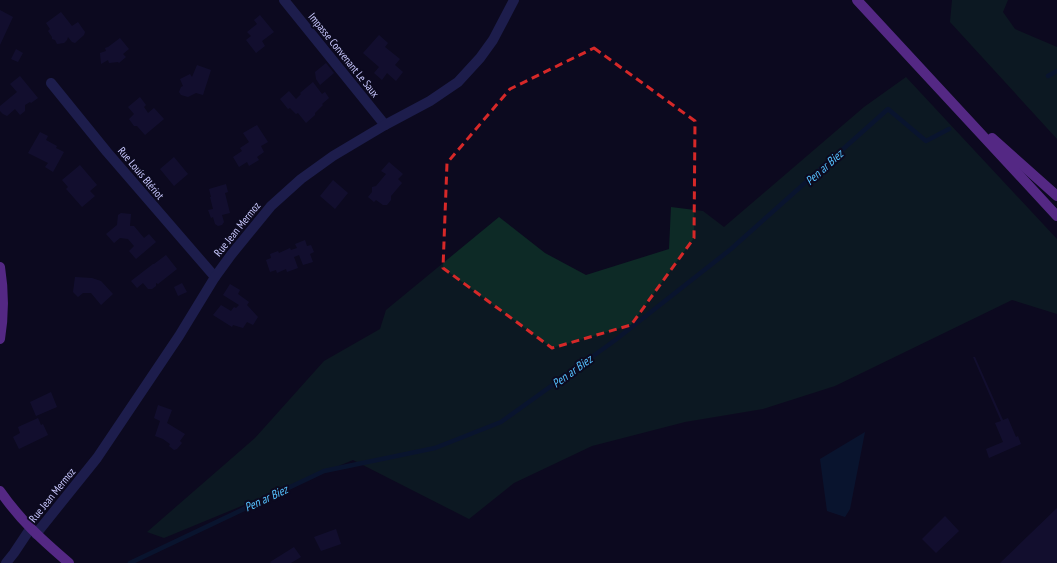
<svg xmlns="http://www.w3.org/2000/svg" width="1057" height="563" font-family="'PT Sans Narrow',sans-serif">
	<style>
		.green { fill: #0d2a26 }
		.water { fill: #062242 }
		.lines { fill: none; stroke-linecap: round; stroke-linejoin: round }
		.stream { stroke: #062242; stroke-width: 4.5 }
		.building { fill: #191542 }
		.minor { stroke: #313683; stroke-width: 10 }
		.major { stroke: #ab4fff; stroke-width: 10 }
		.marked { fill: none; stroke: #d62828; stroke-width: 3; stroke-dasharray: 8 5; stroke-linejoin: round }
		.labels { text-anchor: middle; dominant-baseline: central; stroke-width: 4; stroke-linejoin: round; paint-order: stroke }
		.street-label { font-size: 11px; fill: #c9c8ff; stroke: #0c0a1f }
		.water-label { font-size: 12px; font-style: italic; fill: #56c2ff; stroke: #0c0a1f }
	</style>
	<rect width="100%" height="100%" fill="#0c0a1f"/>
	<g class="green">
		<path d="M952,0h56l-5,12 12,17 42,18v92l-107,-117z"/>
		<path d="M906,77l151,162v75l-45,-14 -177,86 -72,23 -78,13 -93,24 -78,37 -45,36 -116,-59 -189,78 -17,-6 108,-94 69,-77 56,-32 6,-19 113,-93 46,36 41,22 83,-26 2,-42 32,4 21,16 140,-120z"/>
	</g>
	<path class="water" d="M865,432l-15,77 -5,8 -18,-6 -7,-52z"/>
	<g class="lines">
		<g class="stream">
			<path d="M1048,76l9,-5"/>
			<path d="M130,563l194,-92 111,-23 66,-26 113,-81 117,-92 157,-140 38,32 23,-12"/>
		</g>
	</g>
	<g class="building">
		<path d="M0,10l13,7 -13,28z"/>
		<path d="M61,12l11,14 6,-4 7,10 -1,3 -9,8 -3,-1 -4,-5 -1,3 -3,3 -7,1 -2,-4 -3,-1v-2l-4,-6 2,-2 -4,-6z"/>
		<path d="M260,15l14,17 -12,9 3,5 -9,7 -10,-13 5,-4 -4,-4 10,-8 -3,-4z"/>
		<path d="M379,35l9,8 -3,4 15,12 -5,6 8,7 -7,9 -9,-8 -5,7 -8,-7 5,-6 -16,-14z"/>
		<path d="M120,38l9,11 -6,5 3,3 -7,6 -1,-1 -9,1 -1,-3 -7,4 -1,-11 6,-2 -1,-3 3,-1z"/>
		<path d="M16,49l7,4 -5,9 -7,-3z"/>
		<path d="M326,63l8,10 -14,12 -4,-6 -1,-7z"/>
		<path d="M197,65l14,5 -8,25 -7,-2 -8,4 -7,-2 -2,-3 2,-5 2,-1 -3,-7 10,-5 2,3z"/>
		<path d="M20,76l18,22 -7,5 -1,-1 -5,3v6l-5,4 -5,-6 -8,7 -4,-2 -3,-3v-5l17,-14 -7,-8z"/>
		<path d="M313,82l9,12 3,-2 4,6 -7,6 1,1 -8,8v2l-9,8 -8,-10 -2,1 -6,-6 -2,1 -8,-10 9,-8 7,8 5,-5 -1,-1z"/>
		<path d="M140,97l6,8 -2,2 4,6 6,-5 10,11 -19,16 -8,-9h-3l-5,-7 5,-5 -6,-7z"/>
		<path d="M257,125l11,17 -7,4 3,6 -7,5 2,3 -10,6 -2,-4 -8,5 -6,-10 9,-6 -2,-3 9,-6 -6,-9z"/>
		<path d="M40,132l8,4 -2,4 11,6 -1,2 8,4 -11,20 -8,-5 3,-4 -20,-10z"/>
		<path d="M174,157l14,17 -14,12 -14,-17z"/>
		<path d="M389,162l14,12 -5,5 4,4 -11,13v4l-4,5h-4l-7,-5 -2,2 -6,-5 4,-5v-5l4,-1 10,-12 -5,-3z"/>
		<path d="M80,165l17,20 -7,6 5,5 -13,11 -15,-17 -1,-1 2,-2 -6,-7z"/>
		<path d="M333,180l15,13 -13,16 -15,-13z"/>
		<path d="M226,184l2,8 -3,1 5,20 -8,2 2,7 -2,3 -4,1 -3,-2 -2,-7 -2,1 -3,-8 5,-1 -3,-12h1l-2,-8z"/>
		<path d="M121,213l10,1 -1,12h4l10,12 5,-4 7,8 -20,17 -7,-8 5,-5 -6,-7 -8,-1 -6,5 -8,-9 11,-9 1,-10z"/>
		<path d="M305,240l2,6 4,-1 3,7 -4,2 3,8 -10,3 -4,-10 -5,2 4,11 -11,4 -1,-3 -9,4 -1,-3 -6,2 -4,-12 5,-2 -1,-4 8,-3 1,2 11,-5 1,2 6,-2 -2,-4z"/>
		<path d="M166,255l11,14 -19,15 -2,-1v3l-4,3h-4l-5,-6 -6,5 -6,-7 22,-17h1z"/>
		<path d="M75,277l17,1 9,3 12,13 -12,11 -10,-12h-8l-5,4 -5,-5z"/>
		<path d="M182,283l5,9 -9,4 -4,-9z"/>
		<path d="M230,284l10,6 -2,4 11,8 -2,3 11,12 -5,8 -6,-3 -4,6 -10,-3 -1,2 -19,-12 8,-10 10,6 3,-4 2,1 3,-3 -16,-10z"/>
		<path d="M973,357h2l28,63 5,-2 8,19 2,-1 3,8 -32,14 -3,-9 17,-7 -8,-19 6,-2z"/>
		<path d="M51,392l6,15 -21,9 -6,-14z"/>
		<path d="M158,405l14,5 -5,13 18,11 -5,7 2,2 -5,6 -3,1 -5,-4 1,-2 -7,-5 -8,-3 5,-15 -6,-3z"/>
		<path d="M38,418l3,7 2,-1 5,11 -29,14 -6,-12 7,-4 -2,-6z"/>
		<path d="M1057,508v55h-57z"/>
		<path d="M945,516l14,15 -23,22 -14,-14z"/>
		<path d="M336,529l5,15 -20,7 -7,-14z"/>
		<path d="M294,547l7,10 -10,6h-20l-1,-1z"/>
	</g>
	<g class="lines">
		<g class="minor">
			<path d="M284,0l101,125"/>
			<path d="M51,83l56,69 108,125"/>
			<path d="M36,534l61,-76 82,-122 36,-59 16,-22 40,-49 30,-27 32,-23 52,-31 45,-24 28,-19 22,-24 13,-18 21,-40"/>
			<path d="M6,563l8,-10 16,-24"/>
		</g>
		<g class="major">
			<path d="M857,0l200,216"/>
			<path d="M992,138l65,58"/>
			<path d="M0,267c4,25 4,48 0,72"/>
			<path d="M0,491c21,30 41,48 69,72"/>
		</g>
	</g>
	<path d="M0 0H1057V563H0ZM594,48l101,73 -1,117 -63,87 -79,23 -109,-80 4,-105 63,-74z" fill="#0c0a1f" fill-opacity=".55" fill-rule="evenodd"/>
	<path class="marked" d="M594,48l101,73 -1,117 -63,87 -79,23 -109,-80 4,-105 63,-74z"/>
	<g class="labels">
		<g class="street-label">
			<text transform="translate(344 55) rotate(51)">Impasse Convenant Le Saux</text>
			<text transform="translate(141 173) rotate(50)">Rue Louis Blériot</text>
			<text transform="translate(237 229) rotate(-51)">Rue Jean Mermoz</text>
			<text transform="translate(52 495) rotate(-51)">Rue Jean Mermoz</text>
		</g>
		<g class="water-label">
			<text transform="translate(824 167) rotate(-42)">Pen ar Biez</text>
			<text transform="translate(572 371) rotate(-36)">Pen ar Biez</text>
			<text transform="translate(266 498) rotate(-25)">Pen ar Biez</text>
		</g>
	</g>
</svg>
